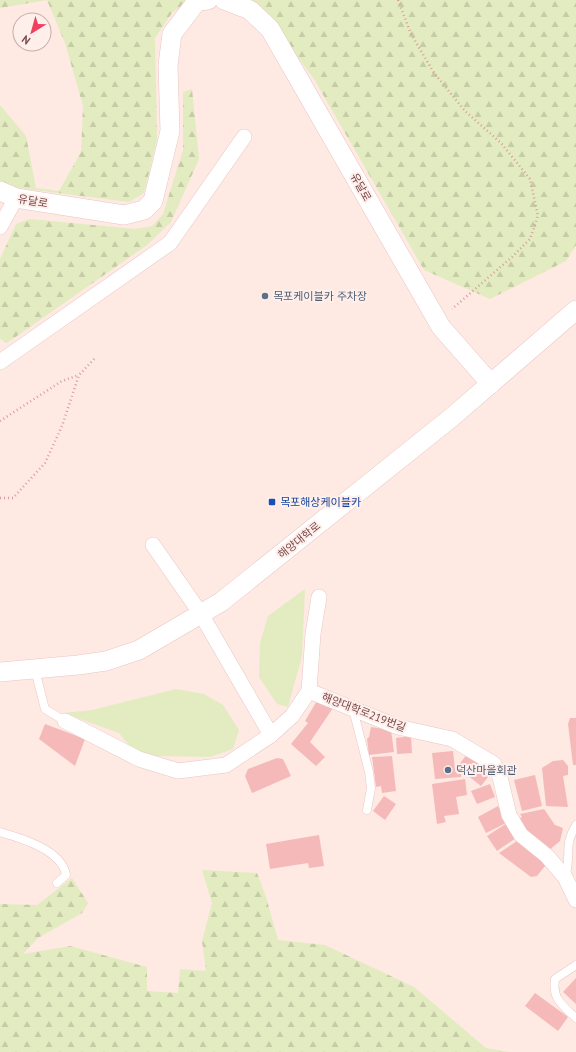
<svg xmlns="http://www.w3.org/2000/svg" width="576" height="1052" font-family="'PT Sans','Noto Sans KR',sans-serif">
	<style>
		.green { fill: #e3ecc0 }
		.forest { fill: url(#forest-firs) }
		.building { fill: #f5b9b9 }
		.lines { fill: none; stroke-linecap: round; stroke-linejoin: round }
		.service-casing { stroke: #e8c6c3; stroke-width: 9 }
		.minor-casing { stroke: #e8c6c3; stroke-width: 16 }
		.tertiary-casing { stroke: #e8c6c3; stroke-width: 20 }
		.path { stroke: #da9c9c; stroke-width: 2.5; stroke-dasharray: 1 3; stroke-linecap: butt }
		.service { stroke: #fff; stroke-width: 8 }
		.minor { stroke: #fff; stroke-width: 15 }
		.tertiary { stroke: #fff; stroke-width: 19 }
		.service-dot { fill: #5c6f8a; stroke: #ffefeb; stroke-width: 1.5 }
		.transit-dot { fill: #1a4fb4; stroke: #ffefeb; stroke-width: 1.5 }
		.labels { text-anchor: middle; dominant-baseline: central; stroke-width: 4; stroke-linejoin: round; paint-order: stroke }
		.street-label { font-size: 11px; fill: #784749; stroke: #ffefeb }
		.service-label { font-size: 11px; fill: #4e5e75; stroke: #ffefeb; text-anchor: start }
		.transit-label { font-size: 11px; fill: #164399; stroke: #ffefeb; text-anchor: start }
	</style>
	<defs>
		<pattern id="forest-firs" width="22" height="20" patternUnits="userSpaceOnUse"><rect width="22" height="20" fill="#e3ecc0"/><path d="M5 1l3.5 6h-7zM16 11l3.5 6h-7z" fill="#c6cca6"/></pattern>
	</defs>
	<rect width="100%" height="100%" fill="#fee9e3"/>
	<g class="green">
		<path d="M305,589l-3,67 -14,51 -11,-3 -18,-27 1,-34 8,-27z"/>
		<path d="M176,689l28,5 19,11 16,25 -6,19 -23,8 -52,-1 -25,-6 -14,-17 -56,-20 29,-3z"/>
	</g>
	<g class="forest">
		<path d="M0,0h47l-47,8z"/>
		<path d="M47,0h142l-17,13 -17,25 2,102 -13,53 -15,9 -111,-14 -18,-7v-76l26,31 10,52 23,3 22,-39 2,-46 -18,-63z"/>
		<path d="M248,0h328v245l-10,16 -76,38 -66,-29 -110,-191 -56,-75z"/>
		<path d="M192,89l7,70 -28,63 -24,23 -140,98 -7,-4v-80l16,-35 14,-5 105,10 17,-3 11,-12 20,-64v-58z"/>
		<path d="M202,870l55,3 9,24 12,43 47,5 89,42 72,61 23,4h-509v-148l37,1 35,-27 16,25 -6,10 -44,25 -15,16 47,-8 77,21v24l31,2 2,-24 26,2 -4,-30 10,-38z"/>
	</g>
	<g class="building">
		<path d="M318,699l15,9 -23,34 15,15 -9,9 -25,-22 17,-21 -3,-2z"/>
		<path d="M570,718h6v47h-3l-5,-41z"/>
		<path d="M45,724l40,15 -10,27 -36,-27z"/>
		<path d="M371,727l20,3 3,22 -25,3 -2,-16 2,-2z"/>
		<path d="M411,736l1,17 -15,1 -1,-16z"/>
		<path d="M453,751l2,19 6,1v6l-26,2 -3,-26z"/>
		<path d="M468,753l24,19 -11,14 -24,-19z"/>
		<path d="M392,756l4,35 -14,2 -1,-7 -5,1 -4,-30z"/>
		<path d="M277,758l6,1 8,17 -39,17 -7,-17 3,-7z"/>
		<path d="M563,760l5,6v9l-5,1 5,31 -22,-1 -4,-38 11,-7z"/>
		<path d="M535,775l7,31 -20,5 -8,-31z"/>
		<path d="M465,779l2,16 -11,2 3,17 -15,2 2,6 -9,2 -5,-40z"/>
		<path d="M490,784l5,13 -18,7 -6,-13z"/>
		<path d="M384,796l12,8 -11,16 -12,-9z"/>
		<path d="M498,806l8,17 -20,10 -8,-16z"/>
		<path d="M544,809l11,16 8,3 -3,13 -12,10 -32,-30 6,-4 -2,-3z"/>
		<path d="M507,823l9,15 -19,13 -10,-15z"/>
		<path d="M319,835l5,31 -15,2 -1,-5 -38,6 -4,-25z"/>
		<path d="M520,839l29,22 -12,15 -6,1 -32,-24z"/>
		<path d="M576,978v26l-13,-12z"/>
		<path d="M535,993l33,24 -10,14 -33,-25z"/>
	</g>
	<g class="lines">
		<defs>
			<g id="service">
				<path d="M35,670l10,39 20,12"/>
				<path d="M353,709l16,63 2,16 -4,22"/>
				<path d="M0,832c21,6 62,18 66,43l-9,8"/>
				<path d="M565,877c7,-21 -2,-31 11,-52"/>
				<path d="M576,965l-21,14c-3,20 7,26 21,39"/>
			</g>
			<g id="minor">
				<path d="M0,227l16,-29"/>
				<path d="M0,362l170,-119 74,-106"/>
				<path d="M153,545l48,69 70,121 21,-19 17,-25 4,-57 6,-37"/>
				<path d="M309,691l89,36 54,12 42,25 6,13 9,38 12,20 26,21 18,21 11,23"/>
				<path d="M65,721l74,38 39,12 48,-6 45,-30"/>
			</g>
			<g id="tertiary">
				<path d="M224,0l26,10 20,19 171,298 50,57"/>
				<path d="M0,191l16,7 108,17 20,-5 9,-9 17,-70 -2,-66 4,-31 25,-33 11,-1"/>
				<path d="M0,672l78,-7 28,-4 33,-11 82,-48 231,-185 124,-107"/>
			</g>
		</defs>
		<use href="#service" class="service-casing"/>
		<use href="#minor" class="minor-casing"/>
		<use href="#tertiary" class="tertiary-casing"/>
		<g class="path">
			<path d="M398,0l13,34 23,39 31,38 36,32 29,36 8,37 -8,23 -18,18 -60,52"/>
			<path d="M0,421l62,-40 17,-6"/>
			<path d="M0,498h13l32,-35 17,-37 17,-51 17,-18"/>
		</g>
		<use href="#service" class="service"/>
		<use href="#minor" class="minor"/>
		<use href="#tertiary" class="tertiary"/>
	</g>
	<g class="service-dot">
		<circle cx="265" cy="296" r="4"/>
		<circle cx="448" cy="770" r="4"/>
	</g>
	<rect class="transit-dot" x="268" y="498" width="8" height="8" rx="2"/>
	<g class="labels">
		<g class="street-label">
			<text transform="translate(361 187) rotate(61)">유달로</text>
			<text transform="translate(33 201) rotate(10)">유달로</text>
			<text transform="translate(299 540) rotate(-39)">해양대학로</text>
			<text transform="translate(364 712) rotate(21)">해양대학로219번길</text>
		</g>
		<g class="service-label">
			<text x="273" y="296">목포케이블카 주차장</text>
			<text x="456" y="770">덕산마을회관</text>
		</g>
		<g class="transit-label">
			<text x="280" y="502">목포해상케이블카</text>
		</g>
	</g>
	<g transform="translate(32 32) rotate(217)"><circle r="19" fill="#ffefeb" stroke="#c9acaa"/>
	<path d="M0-3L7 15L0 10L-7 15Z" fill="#f0405d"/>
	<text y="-6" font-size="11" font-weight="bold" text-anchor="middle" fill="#784749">N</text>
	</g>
</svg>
